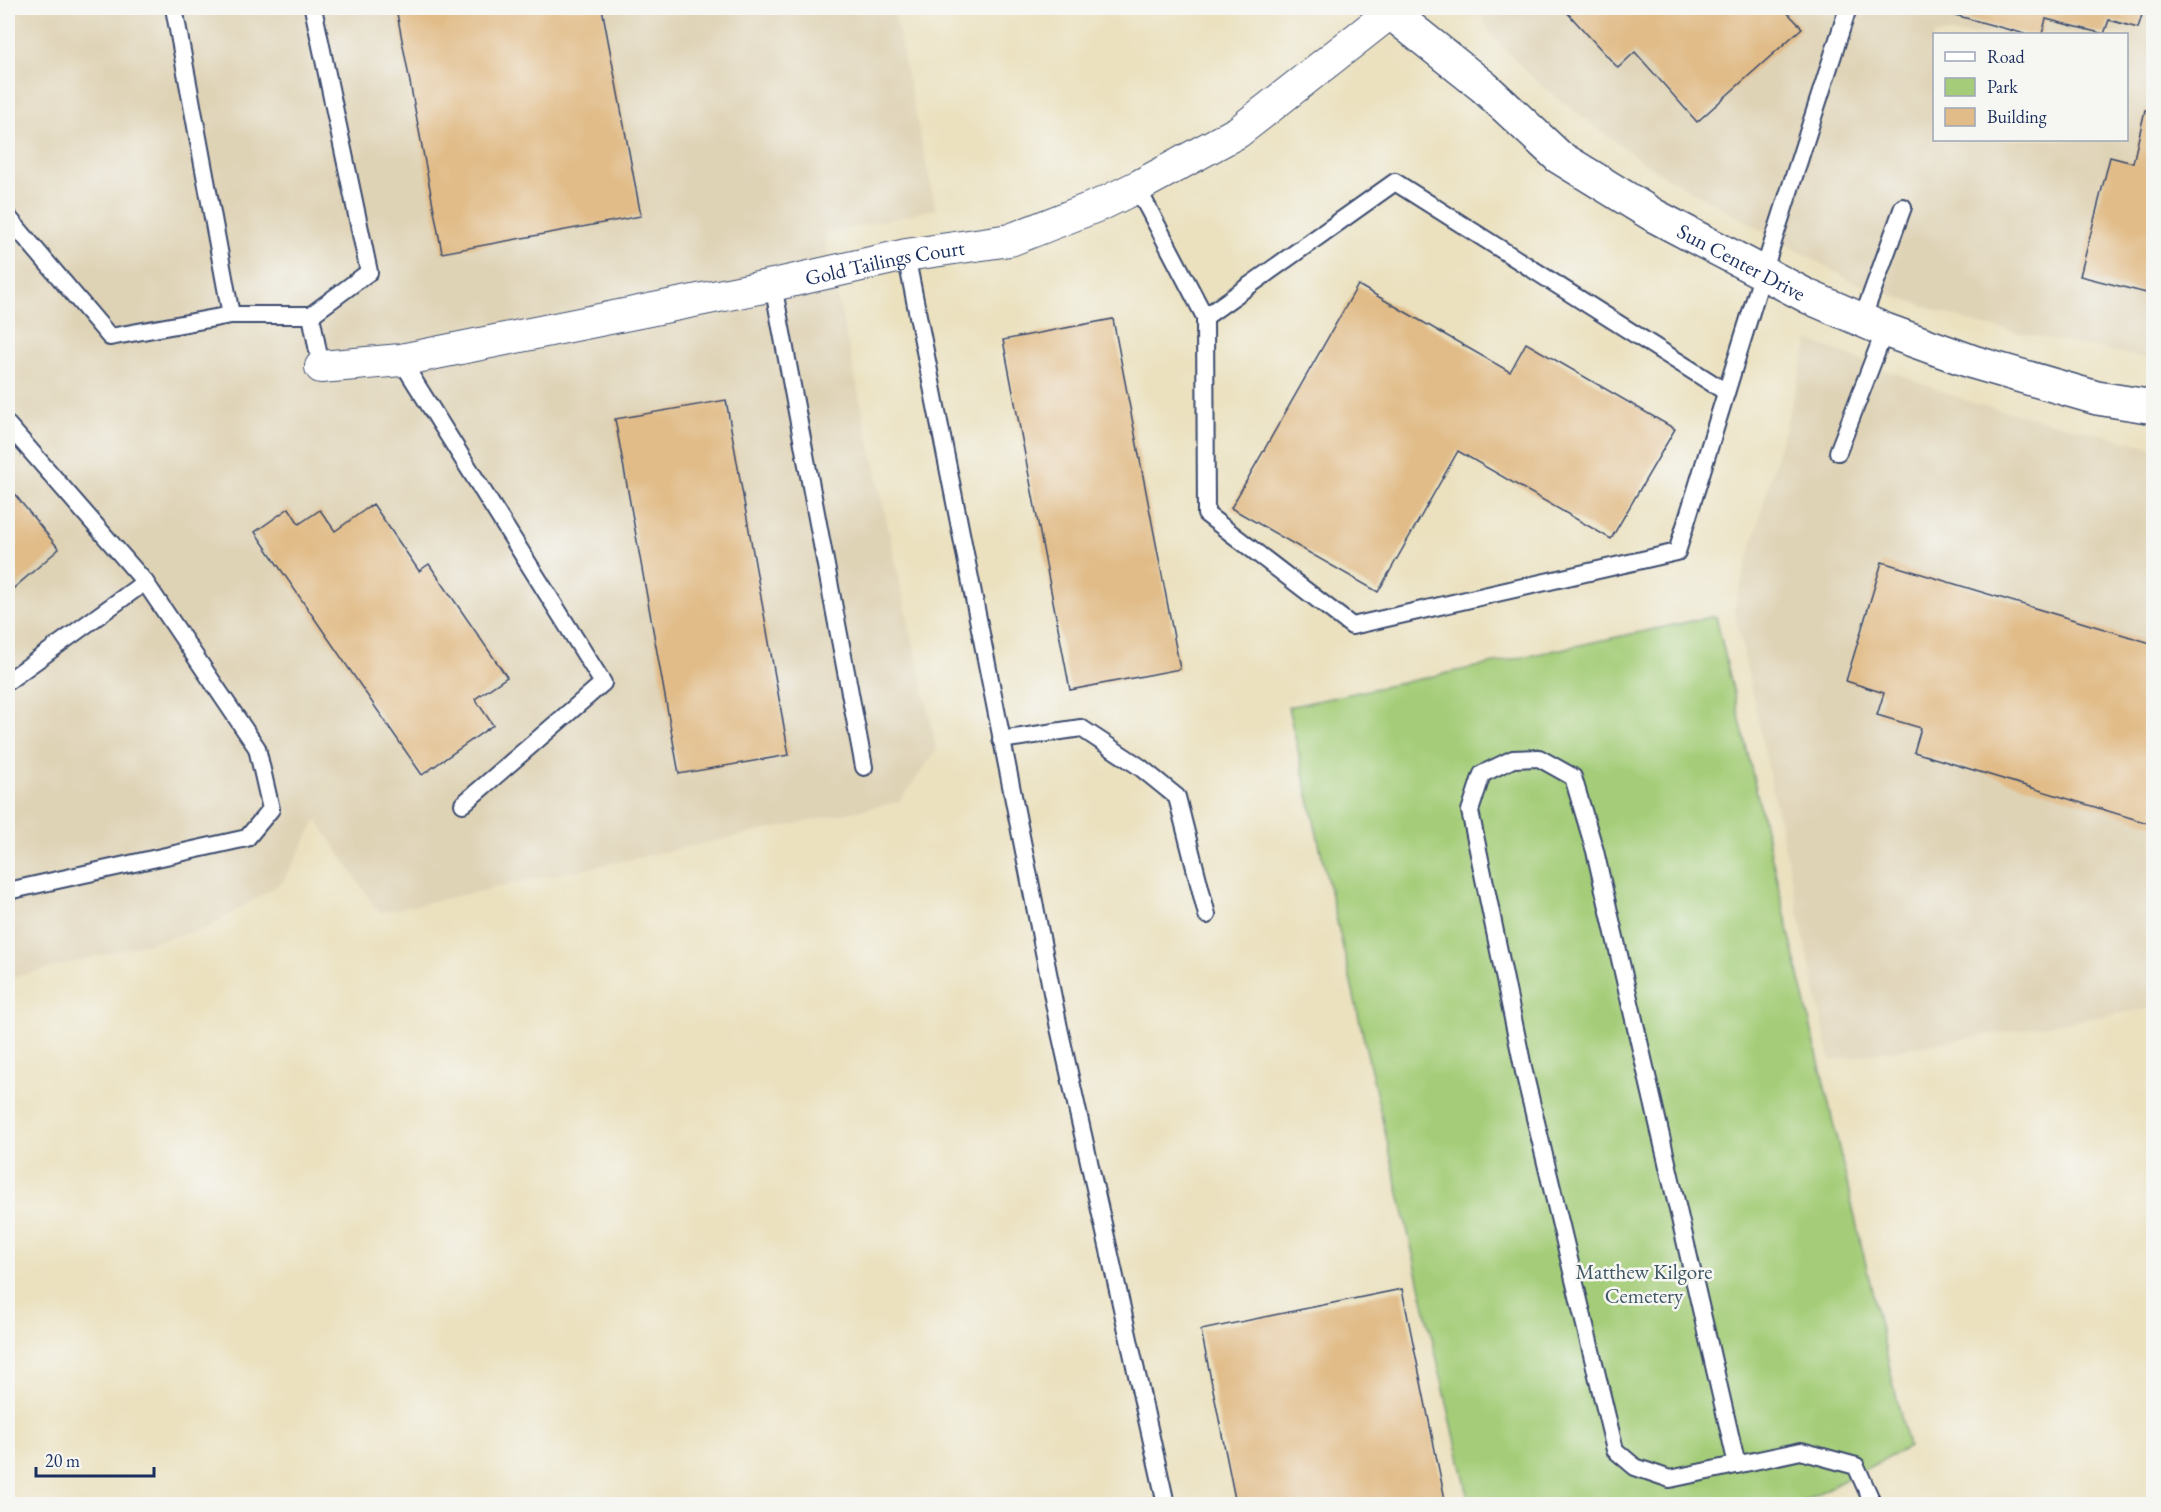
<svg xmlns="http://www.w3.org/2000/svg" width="2161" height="1512" font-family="'EB Garamond',serif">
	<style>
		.built { fill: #dfd3b6; fill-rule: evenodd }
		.green { fill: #a5cd79; stroke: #607e6c; stroke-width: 1.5 }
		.building { fill: #e1bc88 }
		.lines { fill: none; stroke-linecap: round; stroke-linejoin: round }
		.service-casing { stroke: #3a4a6d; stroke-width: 20 }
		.minor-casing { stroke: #3a4a6d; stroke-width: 34 }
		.tertiary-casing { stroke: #3a4a6d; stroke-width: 36 }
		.service { stroke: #fff; stroke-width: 16 }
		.minor { stroke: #fff; stroke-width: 32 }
		.tertiary { stroke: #fff; stroke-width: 33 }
		.labels { text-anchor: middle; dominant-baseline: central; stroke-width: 5; stroke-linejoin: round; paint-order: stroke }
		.street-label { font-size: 21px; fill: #1b2f5e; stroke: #f6f6f2 }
		.park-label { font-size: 21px; fill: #3e5665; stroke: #f6f6f2 }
	</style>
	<rect width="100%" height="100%" fill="#f6f6f2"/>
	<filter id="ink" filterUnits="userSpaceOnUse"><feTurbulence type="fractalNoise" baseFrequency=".0167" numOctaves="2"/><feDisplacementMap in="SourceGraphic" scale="12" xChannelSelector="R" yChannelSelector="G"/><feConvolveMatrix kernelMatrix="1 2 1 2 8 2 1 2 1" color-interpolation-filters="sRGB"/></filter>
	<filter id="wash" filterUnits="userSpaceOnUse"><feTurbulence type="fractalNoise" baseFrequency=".008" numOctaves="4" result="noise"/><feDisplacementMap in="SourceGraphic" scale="24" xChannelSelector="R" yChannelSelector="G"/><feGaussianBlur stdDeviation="1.35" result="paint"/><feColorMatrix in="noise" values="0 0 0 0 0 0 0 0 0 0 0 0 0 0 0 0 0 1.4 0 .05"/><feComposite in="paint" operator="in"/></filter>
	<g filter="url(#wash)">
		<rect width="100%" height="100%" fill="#ebe1bf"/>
		<g class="built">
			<path d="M8,8h885l43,201 -112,25 113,516 -38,52 -520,111 -62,-93 -34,62 -75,46 -200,51z"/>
			<path d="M1480,8h673v352l-173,-35 -125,-42 -206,-116 -113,-85 -48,-51zM1934,34h192v106h-192z"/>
			<path d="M1809,340l164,63 180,44v561l-323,53 -96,-452z"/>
		</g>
		<path class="green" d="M1716,616l192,831 -110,57h-328l-182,-797z"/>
		<g id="blocks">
			<g class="building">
				<path d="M396,8h206l39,208 -199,37z"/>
				<path d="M1563,8h220l19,20 -105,94 -62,-70 -17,16z"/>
				<path d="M1929,8h215l-6,20 -29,-8 -5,14 -58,-15 -4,15h-17z"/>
				<path d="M2145,110l9,2v183l-74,-19 30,-119 23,6z"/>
				<path d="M1358,285l152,87 16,-29 149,86 -64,110 -153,-88 -80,141 -147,-84z"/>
				<path d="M1113,319l67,350 -110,21 -67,-350z"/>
				<path d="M726,400l63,355 -110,19 -64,-355z"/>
				<path d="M8,486l51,63 -51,44z"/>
				<path d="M373,504l46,67 10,-7 78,113 -32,22 18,26 -71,50 -167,-243 34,-24 10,16 21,-14 15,21z"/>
				<path d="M1882,562l272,82v181l-240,-73 7,-24 -44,-13 7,-22 -38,-12z"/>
				<path d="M1402,1289l44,215h-210l-35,-174z"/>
			</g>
		</g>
	</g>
	<g filter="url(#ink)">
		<use href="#blocks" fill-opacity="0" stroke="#3a4a6d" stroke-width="1.5"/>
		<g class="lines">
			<defs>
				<g id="service">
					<path d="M1137,187l68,130 1,197 146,112 325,-74 86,-279 85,-265"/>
					<path d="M8,217l102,120 121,-22 -57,-307"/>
					<path d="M906,255l153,773 107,476"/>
					<path d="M773,285l91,482"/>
					<path d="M231,315h80l58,-43 -56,-264"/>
					<path d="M311,315l10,52"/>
					<path d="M1205,317l190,-135 331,210"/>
					<path d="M1862,320l41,-113"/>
					<path d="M401,360l202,323 -140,121"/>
					<path d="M8,425l137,157 -137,99"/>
					<path d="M1838,452l47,-122"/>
					<path d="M1001,740l80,-12 59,39 37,30 30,118"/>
					<path d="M8,891l239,-53 24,-29 -14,-61 -112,-166"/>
					<path d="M1737,1465l-142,-614 -22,-74 -34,-19 -26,1 -31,15 -12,37 54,261 91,378 20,17 35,12 131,-28 55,15 17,38"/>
				</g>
				<g id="minor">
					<path id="s1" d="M321,367l80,-7 372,-75 133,-30 104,-15 94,-37 33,-16 101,-55 158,-124"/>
				</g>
				<g id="tertiary">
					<path id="s2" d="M1385,8l99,79 75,70 96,59 154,81 76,33 88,32 124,36 57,9"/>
				</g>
			</defs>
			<use href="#service" class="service-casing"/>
			<use href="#minor" class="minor-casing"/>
			<use href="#tertiary" class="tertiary-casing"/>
			<use href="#service" class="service"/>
			<use href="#minor" class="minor"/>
			<use href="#tertiary" class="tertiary"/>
		</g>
	</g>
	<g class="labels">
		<g class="street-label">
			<text stroke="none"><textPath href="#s2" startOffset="440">Sun Center Drive</textPath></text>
			<text stroke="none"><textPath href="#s1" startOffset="574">Gold Tailings Court</textPath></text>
		</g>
		<g class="park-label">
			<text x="1644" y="1271">Matthew Kilgore<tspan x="1644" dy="24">Cemetery</tspan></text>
		</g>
	</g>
	<rect width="2161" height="1512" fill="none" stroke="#f6f6f2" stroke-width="30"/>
	<rect x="1933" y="33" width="195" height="108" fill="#f6f6f2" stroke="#9ea6b7" stroke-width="1.5"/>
	<rect x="1945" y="52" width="30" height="9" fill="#ffffff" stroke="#9ea6b7" stroke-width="1.5"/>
	<text x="1987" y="63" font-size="18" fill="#1b2f5e">Road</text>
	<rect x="1945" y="78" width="30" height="18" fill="#a5cd79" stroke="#9ea6b7" stroke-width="1.5"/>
	<text x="1987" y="93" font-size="18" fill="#1b2f5e">Park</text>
	<rect x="1945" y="108" width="30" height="18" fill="#e1bc88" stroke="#9ea6b7" stroke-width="1.5"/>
	<text x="1987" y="123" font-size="18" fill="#1b2f5e">Building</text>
	<path d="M36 1467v9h118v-9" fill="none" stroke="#1b2f5e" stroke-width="3"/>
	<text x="45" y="1467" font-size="18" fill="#1b2f5e" stroke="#f6f6f2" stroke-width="4.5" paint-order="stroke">20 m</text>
</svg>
